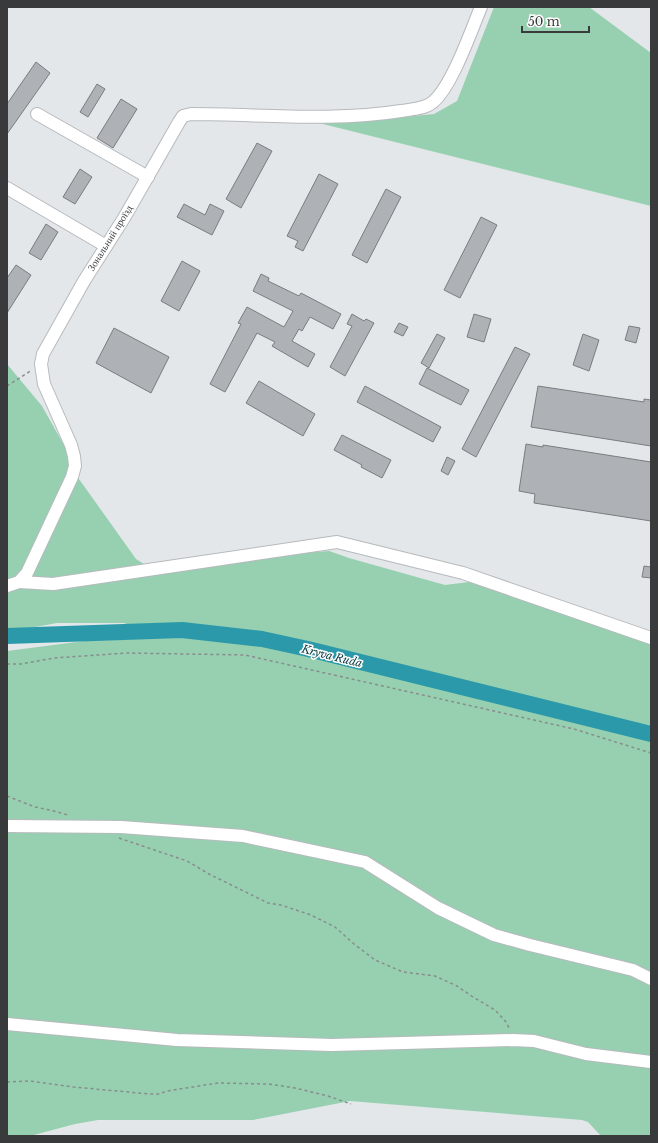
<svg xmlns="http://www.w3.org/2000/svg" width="658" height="1143" font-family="'Libre Baskerville',serif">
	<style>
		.green { fill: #96d0b0 }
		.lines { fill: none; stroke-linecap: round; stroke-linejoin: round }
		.river { stroke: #2c99aa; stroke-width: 16 }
		.building { fill: #aeb1b5; stroke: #797d80 }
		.minor-casing { stroke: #b6babd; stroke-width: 14 }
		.path { stroke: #898c8e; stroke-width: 1.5; stroke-dasharray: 3 3; stroke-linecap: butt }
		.minor { stroke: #fff; stroke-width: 12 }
		.labels { text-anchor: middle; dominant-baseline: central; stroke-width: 3; stroke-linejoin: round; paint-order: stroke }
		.street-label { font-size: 10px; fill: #393a3c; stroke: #fff }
		.water-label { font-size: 11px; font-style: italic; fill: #114048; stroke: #fff }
	</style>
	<rect width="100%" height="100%" fill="#e3e7ea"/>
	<g class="green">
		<path d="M494,7h95l62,46v153l-340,-85 63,-1 60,-6 23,-13z"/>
		<path d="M7,364l35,42 23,41 4,18 67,94 19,12 86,-13 88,-7 20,7 96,27 24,-3 4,-11 178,65v500h-50l-13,-14 -6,-2 -232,-19 -97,19h-155l-23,4 -45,12h-23v-485l85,-11 44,-1 -11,-16h-68l-50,9z"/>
	</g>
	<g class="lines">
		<path class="river" d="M7,636l175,-6 80,9 46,10 343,85"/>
	</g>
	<g class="building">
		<path d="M36,62l14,11 -43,61v-30z"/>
		<path d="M97,84l8,5 -17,28 -8,-5z"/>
		<path d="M121,99l16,10 -24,39 -16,-10z"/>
		<path d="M257,143l15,8 -31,57 -15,-9z"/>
		<path d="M80,169l12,8 -17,27 -12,-7z"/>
		<path d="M319,174l19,10 -35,67 -8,-4 3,-6 -11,-5z"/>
		<path d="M386,189l15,8 -34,66 -15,-8z"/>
		<path d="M184,204l21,11 5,-11 14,7 -12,24 -35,-18z"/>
		<path d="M481,217l16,8 -37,73 -16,-8z"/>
		<path d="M46,224l12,8 -17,28 -12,-7z"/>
		<path d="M182,261l18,10 -21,40 -18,-10z"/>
		<path d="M16,265l15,10 -24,38v-35z"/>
		<path d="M261,274l8,4 -1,3 31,15 2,-3 40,21 -8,15 -23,-12 -8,14 -3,-2 -7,12 23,13 -7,13 -36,-21 3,-4 -18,-9 -32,59 -15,-8 31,-60 -3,-1 9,-16 37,20 9,-16 -40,-20z"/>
		<path d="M352,314l12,7 2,-2 8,4 -29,53 -15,-9 22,-41 -5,-2z"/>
		<path d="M474,314l17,5 -7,23 -17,-5z"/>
		<path d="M399,323l9,4 -5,9 -9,-4z"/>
		<path d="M629,326l11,2 -4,15 -11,-3z"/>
		<path d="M114,328l55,29 -18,36 -55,-30z"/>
		<path d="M437,334l8,4 -16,30 -8,-5z"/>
		<path d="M583,334l16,6 -10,31 -16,-6z"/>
		<path d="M515,347l15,7 -54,103 -14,-8z"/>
		<path d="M427,368l42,22 -8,15 -42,-21z"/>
		<path d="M259,381l56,33 -12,22 -57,-33z"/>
		<path d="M365,386l76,41 -8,15 -76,-40z"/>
		<path d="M538,386l106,16v-3l7,1v46l-120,-19z"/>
		<path d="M342,435l49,25 -9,18 -21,-11 1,-2 -28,-15z"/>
		<path d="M526,444l17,3v-2l108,17v59l-117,-18 1,-9 -16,-3z"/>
		<path d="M447,457l8,4 -7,14 -7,-4z"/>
		<path d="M644,566l7,1v11l-9,-1z"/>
	</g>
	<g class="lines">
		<defs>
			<g id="minor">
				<path d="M37,114l111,63"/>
				<path d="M7,188l99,58"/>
				<path d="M19,582l34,2 284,-42 126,31 188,65"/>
				<path d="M7,586l12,-4 8,-9 45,-96 3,-11 -1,-10 -3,-11 -27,-61 -3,-20 2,-10 41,-73 40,-63 55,-96 4,-6 8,-2c70,0 141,8 210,-3 11,-2 24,-2 32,-9 19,-16 38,-71 48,-95"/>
				<path d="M7,826l114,1 122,9 122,26 73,46 56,27 36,10 103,25 18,9"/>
				<path d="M7,1024l170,16 155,5 181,-5 21,1 52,13 65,8"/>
			</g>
		</defs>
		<use href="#minor" class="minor-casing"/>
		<g class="path">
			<path d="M7,386l25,-16"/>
			<path d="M7,664h14l33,-6 73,-5 118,2 329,74 77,24"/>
			<path d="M7,796l28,11 19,4 14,4"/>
			<path d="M119,838l68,23 22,13 59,29 13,2 30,10 24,12 19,17 21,16 28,12 32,4 22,10 16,11 22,13 11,12 4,8"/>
			<path d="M7,1082l23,-1 43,6 77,7h9l8,-3 51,-8 51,1 26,4 33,8 23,8"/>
		</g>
		<use href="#minor" class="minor"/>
	</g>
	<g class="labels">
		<g class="street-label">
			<text transform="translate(110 238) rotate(-58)">Зональний проїзд</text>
		</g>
		<g class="water-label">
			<text transform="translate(332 656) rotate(14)">Kryva Ruda</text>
		</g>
	</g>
	<rect width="658" height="1143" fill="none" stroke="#393a3c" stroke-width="16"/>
	<path d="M522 26v6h67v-6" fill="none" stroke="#393a3c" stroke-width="2"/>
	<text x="528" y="26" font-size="12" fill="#393a3c" stroke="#ffffff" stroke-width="3" paint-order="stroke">50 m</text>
</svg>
